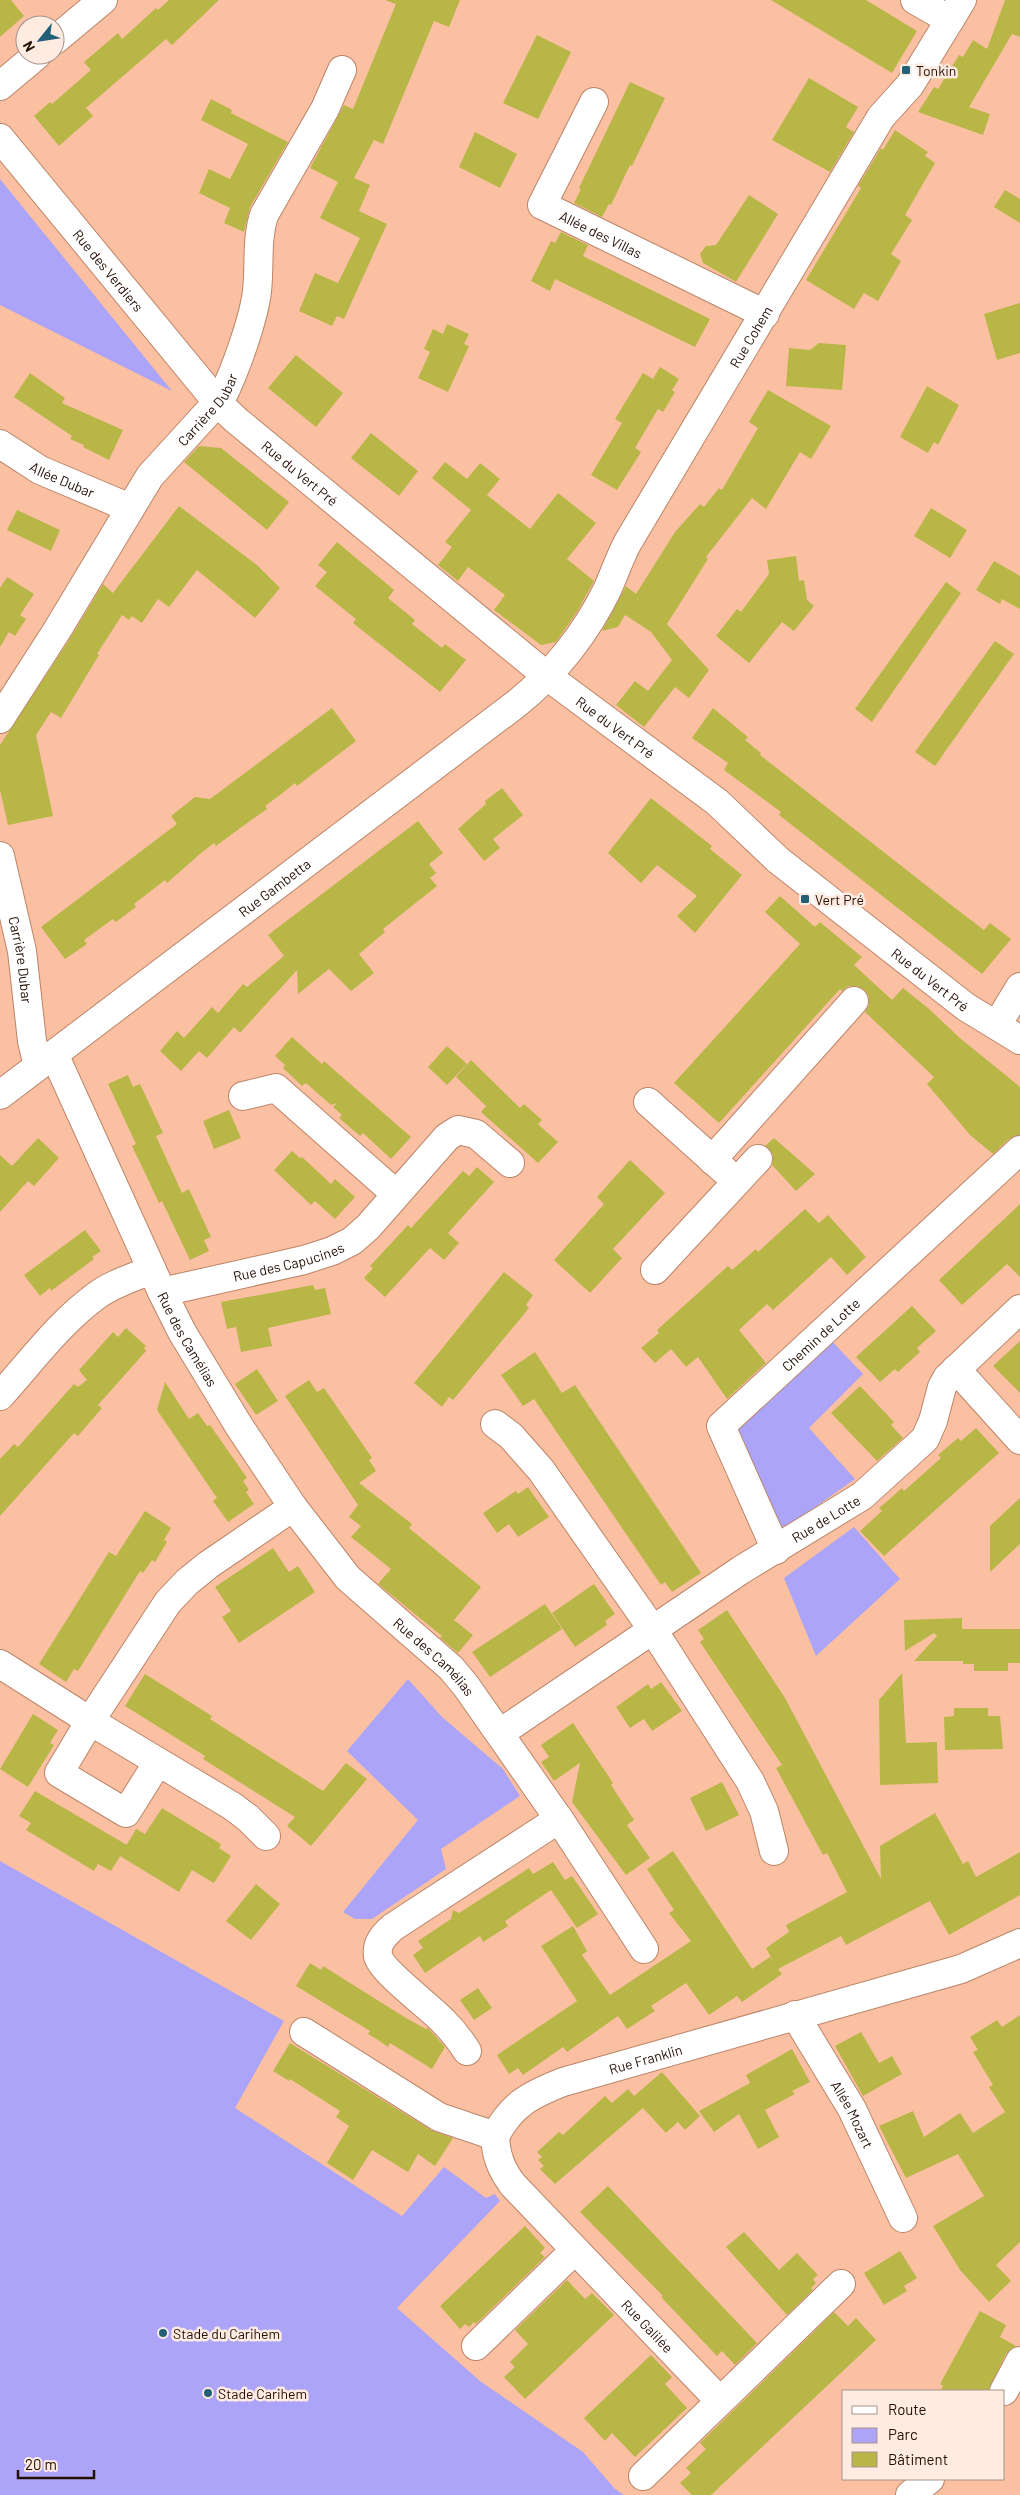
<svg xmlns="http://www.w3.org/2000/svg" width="1020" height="2495" font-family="Barlow,sans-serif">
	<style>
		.green { fill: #aca4f9 }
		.building { fill: #b9b648 }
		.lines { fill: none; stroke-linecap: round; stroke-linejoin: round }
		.minor-casing { stroke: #bb8468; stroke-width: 30 }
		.minor { stroke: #fff; stroke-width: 28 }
		.poi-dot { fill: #235f77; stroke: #feebe2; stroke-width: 2 }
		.labels { text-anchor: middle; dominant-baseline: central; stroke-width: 5; stroke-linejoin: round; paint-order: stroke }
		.poi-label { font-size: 14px; fill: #240f05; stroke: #feebe2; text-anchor: start }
		.street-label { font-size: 14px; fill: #240f05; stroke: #feebe2 }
	</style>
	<rect width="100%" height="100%" fill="#fbc0a2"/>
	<g class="green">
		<path d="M0,179l172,212 -172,-86z"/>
		<path d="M828,1337l35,37 -54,54 46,51 -75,53 -47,-104z"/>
		<path d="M854,1527l46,52 -84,77 -32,-78z"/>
		<path d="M408,1679l34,38 61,52 17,27 -79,53 5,20 -74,50h-17l-12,-7 75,-92 -71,-69z"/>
		<path d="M0,1861l284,160 -49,87 167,108 42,-49 42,31 9,-4 5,7 -103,107 83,73 103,71 32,37 9,6h-624z"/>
	</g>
	<g class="building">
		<path d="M0,0h11l13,16 -24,21z"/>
		<path d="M169,0h50l-47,45 -6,-6 -80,69 7,8 -34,30 -25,-30 16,-14 2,2 39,-34 -7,-8 34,-29 4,6 34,-31 2,2z"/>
		<path d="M385,0h75l-11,27 -15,-6 -51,123 -9,-4 -20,38 16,7 -11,26 28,13 -43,95 -7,-3 -5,10 -33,-15 16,-38 23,10 22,-45 -40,-20 18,-36 -28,-14 34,-63 9,4 43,-105z"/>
		<path d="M771,0h95l51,31 -25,42z"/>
		<path d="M1005,0h15v37l-8,-3 -43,73 21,7 -7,21 -65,-23 16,-25 4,2 21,-34 4,2 10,-17 14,9z"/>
		<path d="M537,35l34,17 -33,67 -35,-16z"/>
		<path d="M809,78l49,29 -12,20 8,5 -24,40 -58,-32z"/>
		<path d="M630,82l35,16 -33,68 -2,-1 -19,40 -2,-1 -7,13 -28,-14 7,-14 -2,-1z"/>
		<path d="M211,99l21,11 -1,3 57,29 -38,65 -6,25 -20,-9 6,-15 -31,-15 10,-24 21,10 18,-35 -47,-24z"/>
		<path d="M895,130l33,22 -3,4 10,7 -30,52 7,5 -21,34 10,7 -23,40 -14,-8 -10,16 -48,-29 55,-92 -3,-2 23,-38 2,2z"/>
		<path d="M475,132l42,22 -17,34 -41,-21z"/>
		<path d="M1005,190l15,9v24l-26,-16z"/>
		<path d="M749,195l29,19 -42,68 -33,-19 -3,-9 6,-8 10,-1z"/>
		<path d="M561,232l27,13 -5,11 127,63 -15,28 -140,-68 -5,12 -19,-10 20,-40 4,2z"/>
		<path d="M1020,303v50l-23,7 -13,-46z"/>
		<path d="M447,324l22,10 -5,10 5,2 -21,46 -30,-14 12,-26 -6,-3 9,-20 10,5z"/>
		<path d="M819,343l27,2 -4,45 -56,-4 3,-38 21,2z"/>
		<path d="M296,355l47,38 -27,34 -48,-39z"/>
		<path d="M660,367l19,12 -7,11 3,2 -12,20 -5,-3 -23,39 6,4 -24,38 -26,-15 31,-52 -7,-4 28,-46 10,6z"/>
		<path d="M30,373l35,25 -3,5 61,27 -14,30 -26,-13 1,-2 -14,-6 2,-3 -58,-39z"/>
		<path d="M927,386l32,19 -21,40 -4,-3 -6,11 -28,-16z"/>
		<path d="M768,390l63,36 -20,33 -11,-7 -34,57 -14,-11 -46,59 2,2 -41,65 42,46 -20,28 -14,-11 -31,40 -28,-22 19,-24 13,10 24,-31 -21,-28 -26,-17 -7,12 -16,4 24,-45 10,8 39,-62 25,-28 4,3 15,-19 3,2 36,-62 -9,-6z"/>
		<path d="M371,433l47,38 -19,25 -48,-38z"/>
		<path d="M199,446l22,2 68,54 -22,28 -83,-68z"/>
		<path d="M445,462l22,17 13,-16 20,16 -13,16 43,34 28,-36 38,30 -29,36 27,22 -17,31 -21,30 -15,3 -47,-35 11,-15 -37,-28 -10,14 -20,-16 14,-18 -7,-5 26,-32 -39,-32z"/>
		<path d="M179,506l78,59 23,23 -25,30 -58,-48 -28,37 -11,-8 -16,24 -10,-7 -3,4 -7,-5 -25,39 2,1 -38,63 -10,-6 -15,23 17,81 -45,9 -8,-35v-45l69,-105 34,-56 10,9z"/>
		<path d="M931,508l36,22 -17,28 -36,-22z"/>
		<path d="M17,510l43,20 -9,21 -44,-21z"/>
		<path d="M337,542l57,48 -6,8 27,22 -3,4 30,24 3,-4 21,16 -26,32 -87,-69 3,-4 -41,-33 12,-14 -9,-7z"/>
		<path d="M796,556l3,25 5,-1 3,20 7,6 -20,25 -12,-9 -33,41 -33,-27 21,-27 4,3 28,-38 -2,-14z"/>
		<path d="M994,561l26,15v33l-18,-10 -2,5 -24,-14z"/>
		<path d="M7,577l27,17 -14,21 6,4 -11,17 -6,-4 -9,15v-59z"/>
		<path d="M946,582l15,11 -89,129 -17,-13z"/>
		<path d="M995,641l19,13 -79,112 -20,-14z"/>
		<path d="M332,708l24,33 -59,45 -2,-3 -15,12 -15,11 2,3 -24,17 -27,20 -2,-3 -14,11 -33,29 -2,-3 -31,24 2,3 -20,15 -3,-3 -29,21 3,4 -22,15 -24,-32 136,-103 -6,-8 24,-19 15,2z"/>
		<path d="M713,708l35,29 -3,3 16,13 -1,2 195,153 29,22 6,-7 21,16 -29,35 -203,-159 2,-3 -57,-42 4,-7 -36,-25z"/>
		<path d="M502,788l21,27 -30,24 7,9 -16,13 -26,-32 28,-25 -1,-3z"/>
		<path d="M651,798l61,48 -2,3 32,26 -47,58 -18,-17 20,-20 -40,-31 -16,18 -33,-30z"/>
		<path d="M418,821l25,32 -14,11 7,9 -6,5 7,8 -54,43 2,3 -26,22 15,19 -23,18 -22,-22 -31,25 -1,-24 -57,63 -6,-6 -27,31 -8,-7 -18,20 -21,-20 17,-20 7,7 28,-31 6,6 25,-29 4,3 37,-31 -16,-21z"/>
		<path d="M780,896l35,31 5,-5 42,35 -8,8 38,35 11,-12 25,20 33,31 59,48v48l-11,4 -16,15 -23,-19 -43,-51 7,-7 -69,-65 4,-7v-8l-4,-7 -8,-4h-8l-7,5 -2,-2 -121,134 -45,-40 126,-139 -35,-32z"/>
		<path d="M292,1037l30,27 2,-3 87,76 -20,22 -28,-26 -3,3 -21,-18 3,-3 -9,-8 4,-4 -6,2 -25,-22 -4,3 -19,-18 2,-3 -10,-9z"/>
		<path d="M447,1046l20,18 -20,21 -19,-18z"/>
		<path d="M471,1060l49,48 4,-4 18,16 -4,4 20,18 -20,21 -57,-51 5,-6 -30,-29z"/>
		<path d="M128,1075l5,12 7,-3 23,49 -7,3 26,57 7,-4 22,48 -7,3 5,11 -19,9 -28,-59 -3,2 -14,-30 -13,-27 4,-2 -28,-60z"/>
		<path d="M229,1110l12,28 -27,11 -11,-28z"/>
		<path d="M38,1138l21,20 -25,28 -6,-5 -28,31v-57l12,11z"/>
		<path d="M774,1138l41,36 -19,17 -24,-26 1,-11 -8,-8z"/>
		<path d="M292,1151l8,7 2,-1 29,27 4,-5 20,18 -20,22 -20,-18 -4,4 -37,-35z"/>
		<path d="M630,1160l35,33 -52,56 9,9 -32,35 -36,-33 50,-56 -7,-7z"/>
		<path d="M477,1167l17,15 -46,51 11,10 -15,17 -14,-12 -45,49 -21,-19 9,-10 -3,-2 38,-41 3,3 52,-57 6,5z"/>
		<path d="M1020,1204v73l-13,-13 -45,41 -23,-25z"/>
		<path d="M805,1209l14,14 9,-8 38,42 -19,18 -16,-18 -58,53 -6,-6 -28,26 27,33 -39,36 -29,-42 -12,10 -15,-18 -16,14 -14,-15 18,-15 -2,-3 71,-64 4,4 24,-21 2,3z"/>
		<path d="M85,1230l16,21 -9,6 2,2 -43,32 -1,-3 -10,8 -16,-21z"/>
		<path d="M504,1272l29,23 -7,10 3,3 -76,92 -4,-3 -7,10 -28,-24z"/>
		<path d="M313,1285l2,5 10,-2 6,26 -63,14 4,18 -31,6 -5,-25 -9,2 -6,-27z"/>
		<path d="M912,1306l24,25 -19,17 3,4 -22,20 -3,-3 -15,13 -24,-25z"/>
		<path d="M126,1328l20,18 -2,2 2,3 -48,54 4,3 -24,28 -4,-3 -74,83v-57l14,-15 4,3 56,-63 4,3 9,-7 -8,-10 34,-38 5,5z"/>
		<path d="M1020,1341v52l-27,-27z"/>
		<path d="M535,1352l27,41 13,-8 126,188 -29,19 -7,-10 -4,3 -127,-186 -11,7 -22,-31z"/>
		<path d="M257,1369l21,32 -22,14 -21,-31z"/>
		<path d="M309,1380l8,12 7,-4 48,70 -3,2 7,11 -17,12 53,41 -3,4 72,59 -27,33 19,15 -15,18 -18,-15 2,-2 -64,-52 13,-15 -40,-32 10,-11 -12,-9 9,-12 -73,-109z"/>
		<path d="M165,1382l24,37 9,-6 9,13 3,-1 37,53 -4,3 6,9 -3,2 8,12 -26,18 -15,-21 4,-3 -60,-88z"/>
		<path d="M860,1386l34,36 -3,3 12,13 -26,23 -46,-48z"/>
		<path d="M976,1428l23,25 -115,103 -24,-25 22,-20 -3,-3 13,-11 10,-9 2,3 37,-33 -3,-3 20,-17 3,3z"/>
		<path d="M528,1487l21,30 -31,20 -9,-13 -12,9 -14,-20 33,-22 2,3z"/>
		<path d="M1020,1498v46l-30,28v-46z"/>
		<path d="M145,1511l26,17 -7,12 3,2 -12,20 -3,-2 -9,13 -3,-2 -62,100 -4,-2 -8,13 -27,-18 70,-112 7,4z"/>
		<path d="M273,1548l16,24 9,-6 17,26 -76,51 -17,-26 9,-6 -16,-24z"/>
		<path d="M594,1584l21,30 -10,7 2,4 -32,22 -23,-34z"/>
		<path d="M545,1604l17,25 -72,48 -18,-25z"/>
		<path d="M727,1610l58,88 96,181 -1,-33 55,-33 28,51 5,-3 8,16 44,-25v43l-71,40 -19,-34 -84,44 -5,-9 -63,33 4,5 -40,28 -5,-6 -28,19 -23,-32 -35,23 4,5 -28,18 -9,-13 -51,36 -4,-5 -40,28 -5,-7 -9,6 -12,-19 80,-54 -36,-55 32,-20 14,25 -5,4 28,40 81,-54 -22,-28 5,-3 -27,-41 26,-18 79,118 18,-12 3,4 -7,-13 23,-16 -3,-7 61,-33 -20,-39 -4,2 -47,-87 6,-3 -82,-123 4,-3 -6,-9z"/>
		<path d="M962,1618v11h58v34h-12v8h-34v-7h-11v-3h-49l23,-25 -3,-3 -29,18 -1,-31z"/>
		<path d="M902,1673l4,70 31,-1 1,41 -58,2 -1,-85z"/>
		<path d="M145,1674l67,42 -2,3 113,72 23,-28 21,16 -56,67 -24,-20 8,-9 -92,-58 2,-3 -80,-50z"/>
		<path d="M661,1682l21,29 -30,20 -8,-12 -14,9 -14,-21 32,-23 3,5z"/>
		<path d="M954,1708h34v8h12l3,33 -58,1 -1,-33 10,-1z"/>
		<path d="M33,1714l25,16 -8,13 4,2 -26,42 -28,-18z"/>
		<path d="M573,1723l40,60 -2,2 23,35 -7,5 23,33 -24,17 -54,-73 8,-39 -26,18 -13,-19 8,-5 -8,-12z"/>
		<path d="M722,1782l17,33 -33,16 -16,-33z"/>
		<path d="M35,1791l92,54 -16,26 -13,-7 -4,7 -68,-41 5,-7 -12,-7z"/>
		<path d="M162,1808l59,36 -2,4 12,8 -17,27 -22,-13 -13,22 -59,-36 16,-27 9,5z"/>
		<path d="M553,1862l12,18 7,-4 26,38 -21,14 -26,-38 -46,31 3,5 -25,16 -3,-6 -55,37 -12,-18 10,-7 -5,-7 33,-22 2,-9 6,3 70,-45 4,6z"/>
		<path d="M256,1884l24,20 -29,36 -25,-19z"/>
		<path d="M310,1963l11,7 2,-4 83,52 20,11 2,-1 17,19 -13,22 -42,-26 -2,4 -10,-7 -10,-6 2,-3 -74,-45z"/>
		<path d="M478,1988l14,20 -18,12 -14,-20z"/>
		<path d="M1020,2015v227l-24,23 15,16 -22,21 -29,-32 -27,-44 51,-30 -26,-42 -52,24 -27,-52 34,-15 11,26 36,-24 13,20 32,-21 -16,-25 4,-2 -20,-33 5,-2 -8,-13 27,-17 5,7z"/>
		<path d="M861,2032l18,31 13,-7 10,18 -39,22 -28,-50z"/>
		<path d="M290,2043l141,87 22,8 -18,28 -17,-12 -10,18 -36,-22 -19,30 -26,-17 22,-37 -13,-9 4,-6 -50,-32 -1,2 -16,-10z"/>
		<path d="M792,2049l18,33 -18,9 3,3 -30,16 14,27 -21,12 -19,-35 -25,18 -15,-21 51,-28 -4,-8z"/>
		<path d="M662,2072l38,44 -15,14 -7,-8 -12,11 -23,-25 -88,76 -15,-15 4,-3 -6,-6 4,-3 -5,-5 22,-20 4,3 42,-39 7,7 16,-14 6,7z"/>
		<path d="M608,2186l149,157 -22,22 -13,-14 -5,5 -56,-59 2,-1 -83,-84z"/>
		<path d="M525,2226l20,22 -5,5 5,4 -69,67 -2,-2 -5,5 -4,-3 -5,5 -20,-23z"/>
		<path d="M744,2232l35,38 18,-17 21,22 -5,4 3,4 -5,5 2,2 -26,25 -61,-68z"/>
		<path d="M900,2251l17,27 -13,8 3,5 -23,14 -20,-32z"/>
		<path d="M567,2280l18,19 7,-6 22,22 -89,84 -21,-22 11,-10 -5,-5 18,-18 -13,-14z"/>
		<path d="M980,2311l26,14 -6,12 16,9 -10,8 -18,37h-48l3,-5 -3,-2z"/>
		<path d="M834,2312l14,14 8,-8 20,22 -165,155h-19l-12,-12 11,-10 -5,-5 20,-19 -6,-6z"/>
		<path d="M651,2355l21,22 -7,7 22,24 -52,49 -23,-24 -7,8 -21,-23z"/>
	</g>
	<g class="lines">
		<defs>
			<g id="minor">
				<path d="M915,0l35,20"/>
				<path d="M55,40l48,-40"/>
				<path d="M0,86l37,-31"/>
				<path id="s1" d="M594,102l-52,103 223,109"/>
				<path id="s2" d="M0,138l218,265 18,17 311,256 170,126 61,58 188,147 54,33"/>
				<path id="s3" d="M0,444l40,26 90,38"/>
				<path id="s4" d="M0,719l56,-87 94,-156 72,-79c13,-25 32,-79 35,-106 3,-25 -1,-51 7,-76l61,-106 17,-39"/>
				<path id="s5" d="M0,856l22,95 10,90 6,25"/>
				<path d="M997,1025l23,-38"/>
				<path id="s6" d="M54,1054l108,238 20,40 57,94 54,81 55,71 103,90 15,18 93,133 85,130"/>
				<path id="s7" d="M0,1095l516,-391c38,-30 71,-72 92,-116 7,-16 12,-31 20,-46l253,-425 29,-32 52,-85"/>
				<path d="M243,1096l33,-8 120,106"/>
				<path d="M648,1102l77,69"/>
				<path d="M712,1160l142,-159"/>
				<path d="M655,1270l103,-111"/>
				<path id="s8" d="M162,1292l142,-32 28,-9 20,-10 16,-14 79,-90 11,-7 18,4 34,29"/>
				<path d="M956,1369l64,71"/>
				<path d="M0,1396c30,-33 59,-73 96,-100 16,-12 36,-18 55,-26"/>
				<path d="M495,1424l16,12 30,34 112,160 97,151 14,30 10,40"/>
				<path id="s9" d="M776,1550l-55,-124 299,-276"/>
				<path d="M0,1664l90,57 -31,52 67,40 32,-51"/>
				<path id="s10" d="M500,1733l241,-163 121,-74 63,-57 8,-18 9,-34 5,-9 73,-69"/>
				<path d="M266,1836l-18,-18 -16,-12 -142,-85 78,-119 19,-20 21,-17 85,-58"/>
				<path id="s11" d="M795,2015l57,94 51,109"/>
				<path d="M304,2032l135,85 56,19"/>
				<path d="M467,2051c-7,-11 -15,-21 -24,-30 -14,-15 -61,-49 -65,-65 -2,-13 6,-21 15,-29l166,-108"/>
				<path id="s12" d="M495,2136c17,-32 35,-41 68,-54l398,-113 59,-26"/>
				<path id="s13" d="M495,2136c1,20 6,33 18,49l207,216"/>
				<path d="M476,2346l99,-96"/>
				<path d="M1004,2391l16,-30"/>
				<path d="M643,2476l198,-192"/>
				<path d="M910,2495l20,-16"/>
			</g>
		</defs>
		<use href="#minor" class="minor-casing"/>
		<use href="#minor" class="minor"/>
	</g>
	<g class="poi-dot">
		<rect x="901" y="65" width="10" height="10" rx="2.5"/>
		<rect x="800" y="894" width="10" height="10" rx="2.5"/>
		<circle cx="163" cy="2333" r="5"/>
		<circle cx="208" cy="2393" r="5"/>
	</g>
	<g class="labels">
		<g class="poi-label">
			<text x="916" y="70">Tonkin</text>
			<text x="815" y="899">Vert Pré</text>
			<text x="173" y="2333">Stade du Carihem</text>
			<text x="218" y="2393">Stade Carihem</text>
		</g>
		<g class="street-label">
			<text stroke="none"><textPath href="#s1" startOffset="181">Allée des Villas</textPath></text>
			<text stroke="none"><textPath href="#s2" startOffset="171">Rue des Verdiers</textPath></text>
			<text stroke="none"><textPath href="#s7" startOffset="1086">Rue Cohem</textPath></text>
			<text stroke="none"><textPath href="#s4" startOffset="374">Carrière Dubar</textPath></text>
			<text stroke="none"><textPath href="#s2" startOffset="451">Rue du Vert Pré</textPath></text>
			<text stroke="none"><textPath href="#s3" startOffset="72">Allée Dubar</textPath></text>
			<text stroke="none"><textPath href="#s2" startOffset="856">Rue du Vert Pré</textPath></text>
			<text stroke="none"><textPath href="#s7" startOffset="344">Rue Gambetta</textPath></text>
			<text stroke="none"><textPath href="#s5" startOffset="106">Carrière Dubar</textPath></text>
			<text stroke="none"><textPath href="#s2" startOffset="1260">Rue du Vert Pré</textPath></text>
			<text stroke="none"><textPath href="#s8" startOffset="130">Rue des Capucines</textPath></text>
			<text stroke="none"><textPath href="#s9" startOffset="271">Chemin de Lotte</textPath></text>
			<text stroke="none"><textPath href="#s6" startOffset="315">Rue des Camélias</textPath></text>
			<text stroke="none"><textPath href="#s10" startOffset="390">Rue de Lotte</textPath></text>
			<text stroke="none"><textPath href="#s6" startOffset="720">Rue des Camélias</textPath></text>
			<text stroke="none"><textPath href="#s12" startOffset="175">Rue Franklin</textPath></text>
			<text stroke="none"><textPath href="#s11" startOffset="115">Allée Mozart</textPath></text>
			<text stroke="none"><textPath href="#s13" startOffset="248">Rue Galilée</textPath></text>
		</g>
	</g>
	<rect x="842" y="2390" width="162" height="90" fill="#feebe2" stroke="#a7938a"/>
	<rect x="852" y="2406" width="25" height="8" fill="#ffffff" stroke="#a7938a"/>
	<text x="888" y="2415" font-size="15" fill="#240f05">Route</text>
	<rect x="852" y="2428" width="25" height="15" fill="#aca4f9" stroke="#a7938a"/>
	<text x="888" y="2440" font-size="15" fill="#240f05">Parc</text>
	<rect x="852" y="2452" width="25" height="15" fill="#b9b648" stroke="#a7938a"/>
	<text x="888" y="2465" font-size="15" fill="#240f05">Bâtiment</text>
	<g transform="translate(40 40) rotate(240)"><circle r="24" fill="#feebe2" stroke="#a7938a"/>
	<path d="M0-4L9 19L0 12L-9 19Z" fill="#235f77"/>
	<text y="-8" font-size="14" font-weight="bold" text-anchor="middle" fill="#240f05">N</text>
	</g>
	<path d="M18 2470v8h76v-8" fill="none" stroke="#240f05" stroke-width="2.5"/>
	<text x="25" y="2470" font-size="15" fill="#240f05" stroke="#feebe2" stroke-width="4" paint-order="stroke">20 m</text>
</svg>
